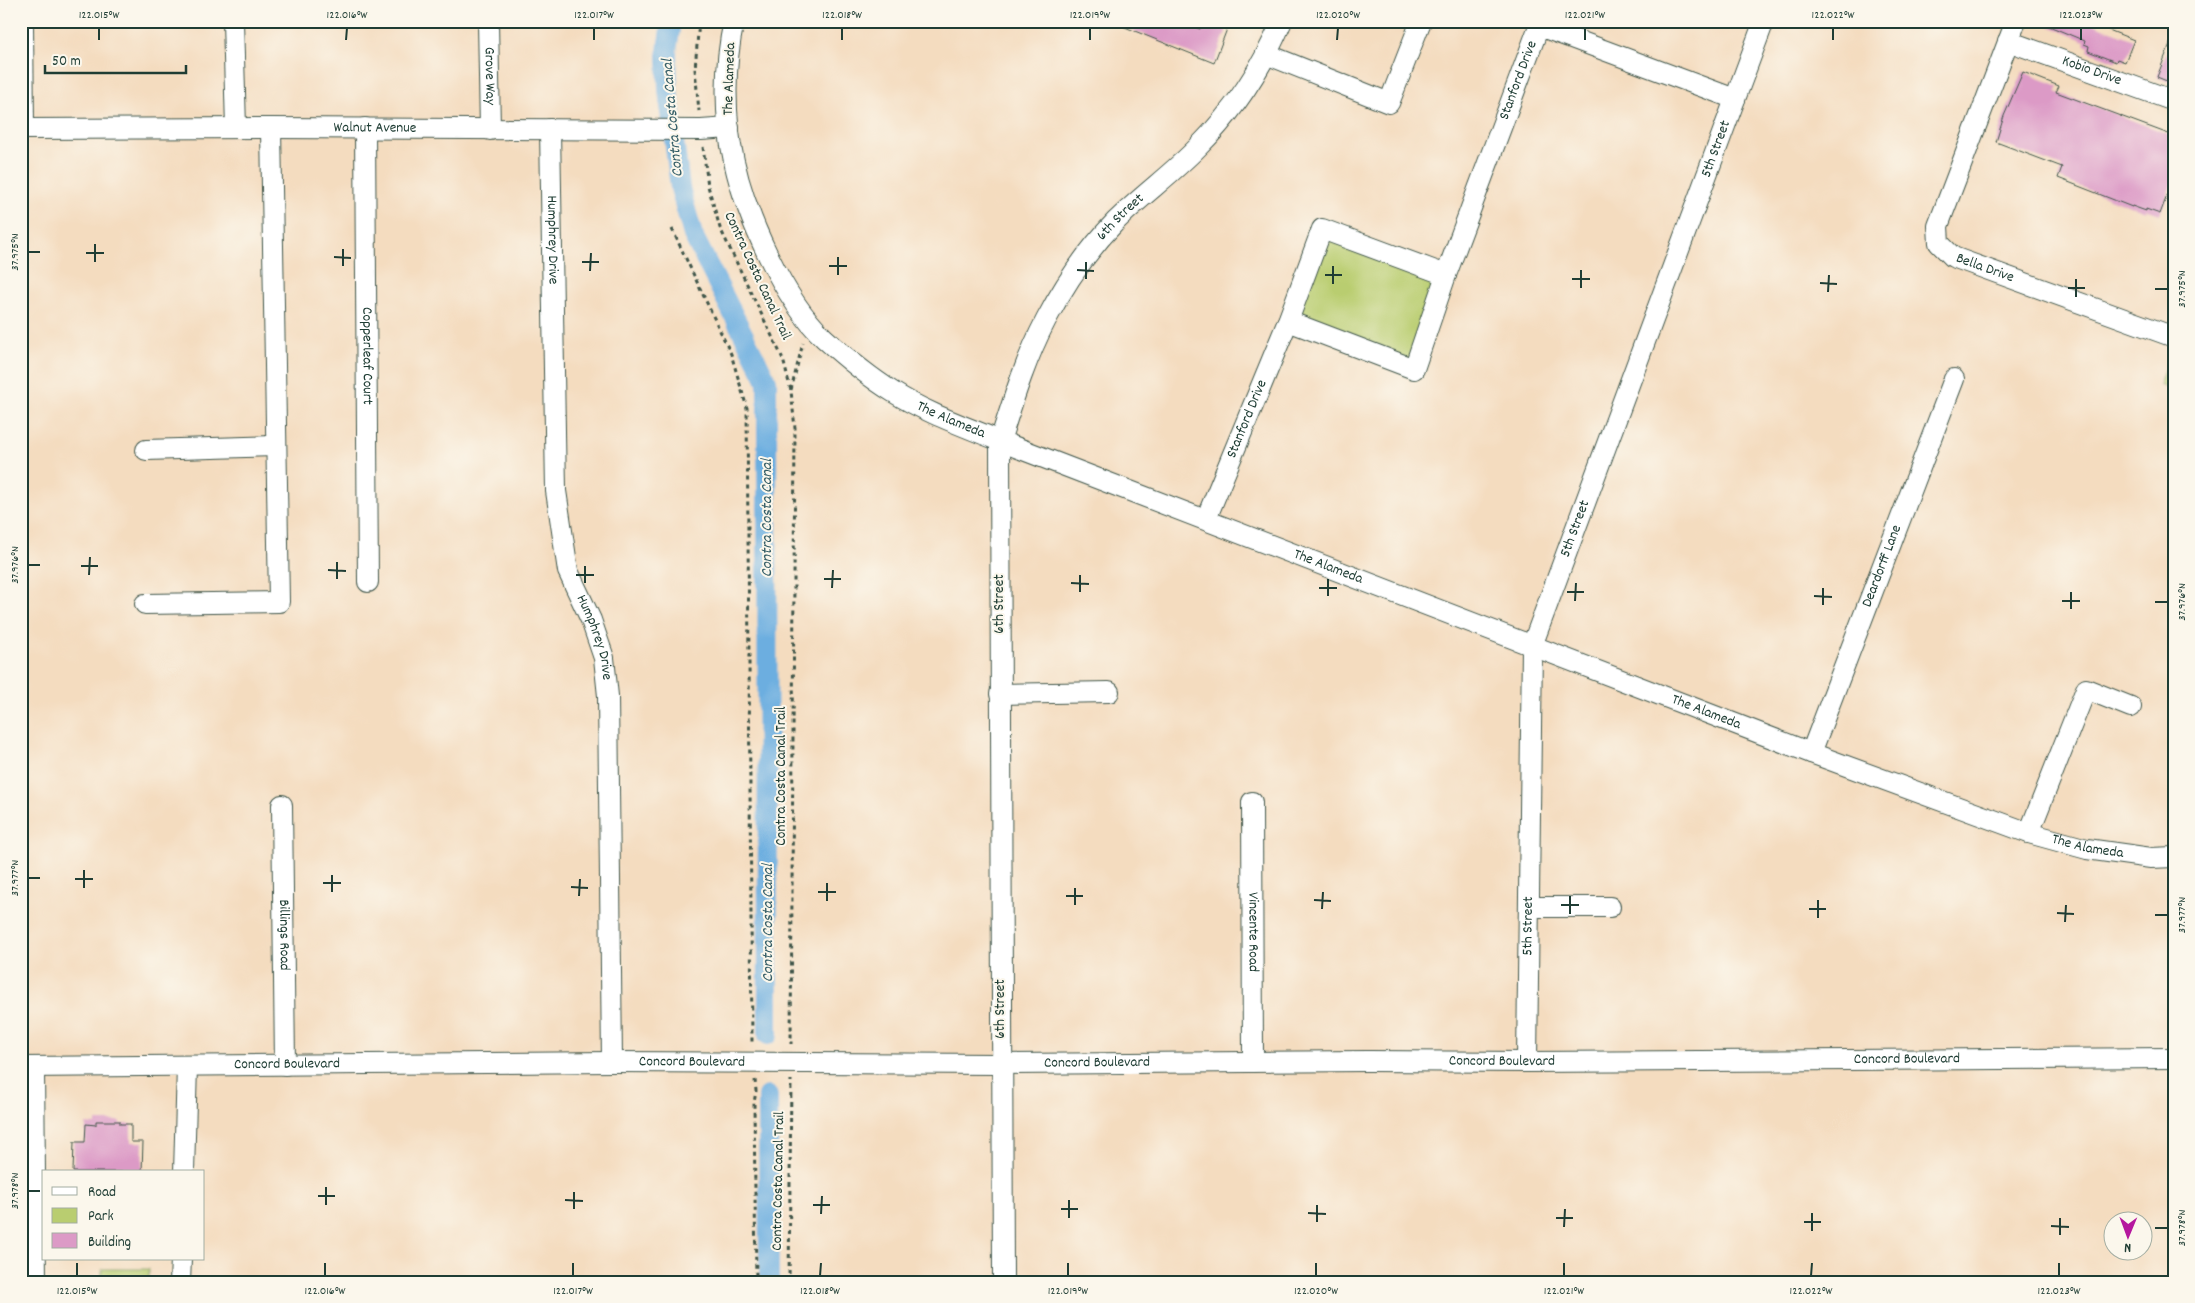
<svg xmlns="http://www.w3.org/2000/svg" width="2195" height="1303" font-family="Dekko,sans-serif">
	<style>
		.green { fill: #b9cd70; stroke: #6c8552 }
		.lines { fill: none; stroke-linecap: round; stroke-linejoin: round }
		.canal { stroke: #6caee0; stroke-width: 20 }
		.building { fill: #dc9ac6 }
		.minor-casing { stroke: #3f5549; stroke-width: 22 }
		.path { stroke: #3f5549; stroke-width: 3; stroke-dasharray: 4 4; stroke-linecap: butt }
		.minor { stroke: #fff; stroke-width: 20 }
		.ticks { fill: none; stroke: #1f3d34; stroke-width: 2 }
		.labels { text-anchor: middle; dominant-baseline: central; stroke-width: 4; stroke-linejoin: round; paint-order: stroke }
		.street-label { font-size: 15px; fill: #1f3d34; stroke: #fbf7ec }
		.water-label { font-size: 16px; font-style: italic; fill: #365f68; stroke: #fbf7ec }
		.neatline { fill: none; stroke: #1f3d34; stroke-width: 2 }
		.ticks-label { font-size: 12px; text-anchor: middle; fill: #1f3d34 }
	</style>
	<rect width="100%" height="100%" fill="#fbf7ec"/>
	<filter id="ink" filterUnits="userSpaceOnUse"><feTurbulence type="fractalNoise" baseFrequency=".02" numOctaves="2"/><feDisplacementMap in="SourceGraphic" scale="10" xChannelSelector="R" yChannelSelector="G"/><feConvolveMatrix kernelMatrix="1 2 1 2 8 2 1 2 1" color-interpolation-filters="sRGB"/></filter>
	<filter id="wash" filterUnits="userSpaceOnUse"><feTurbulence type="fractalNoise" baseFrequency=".0096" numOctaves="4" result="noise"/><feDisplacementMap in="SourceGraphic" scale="20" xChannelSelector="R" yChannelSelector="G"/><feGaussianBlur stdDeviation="1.12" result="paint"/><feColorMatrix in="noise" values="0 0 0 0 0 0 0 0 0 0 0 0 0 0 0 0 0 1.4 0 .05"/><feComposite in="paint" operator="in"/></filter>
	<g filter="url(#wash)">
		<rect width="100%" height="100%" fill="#f4dcbf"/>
		<g class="green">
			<path d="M1322,229l124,46 -32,94 -126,-48z"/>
			<path d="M2170,352l4,1v38l-15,-6z"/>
			<rect x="102" y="1269" width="47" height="13"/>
		</g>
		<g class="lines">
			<g class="canal">
				<path d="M671,21l-4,31 1,38 12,98 13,47 74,146 1,654"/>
				<path d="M768,1096l1,186"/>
			</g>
		</g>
		<g id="blocks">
			<g class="building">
				<path d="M1110,21h68l22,8 3,-8h27l-16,42z"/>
				<path d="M2037,21h49l48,19 -9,22 -8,-3 -1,3 -28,-11 1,-5 -5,-2 1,-3z"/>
				<path d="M2173,36h1v48l-17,-7z"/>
				<path d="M2023,72l36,14 -3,6 118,44v41l-14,37 -14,-5v2l-14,-5v1l-74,-29 4,-11 -66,-25 8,-26z"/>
				<path d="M96,1121h24v3h11v18h12l-1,30h-69l1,-30h11l1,-18 10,1z"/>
			</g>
		</g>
	</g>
	<g filter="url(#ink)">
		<use href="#blocks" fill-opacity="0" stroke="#3f5549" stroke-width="1"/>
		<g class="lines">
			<defs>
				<g id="minor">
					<path d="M23,21l1,108"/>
					<path d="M233,21l3,107"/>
					<path id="s1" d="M488,21l2,109"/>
					<path id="s2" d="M734,21c-10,44 -10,96 0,140 12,55 49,138 90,177 21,19 45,39 69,54 33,21 71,34 107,49l811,312 218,80 58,16 64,9 23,-1"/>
					<path id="s3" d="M2016,21l-78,205 1,17 14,14 221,80"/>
					<path id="s4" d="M2008,41l166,60"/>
					<path d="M1266,54l123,49 32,-82"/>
					<path id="s5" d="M365,128l3,454"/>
					<path id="s6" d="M21,129l250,-1 430,2 28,-2"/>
					<path id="s7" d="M550,129l6,362 12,80 23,49 13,38 4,38 4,366"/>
					<path d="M1288,321l34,-92 124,46"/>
					<path d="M146,450l130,-4"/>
					<path id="s8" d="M1206,519l82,-198 126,48 32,-94 93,-249 196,73"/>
					<path d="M145,604l134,-2 -8,-474"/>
					<path d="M1000,694l109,-2"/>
					<path id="s9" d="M1811,753l143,-374"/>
					<path id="s10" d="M1252,802l1,260"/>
					<path id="s11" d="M282,805l3,260"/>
					<path d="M2029,833l57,-144 45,18"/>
					<path d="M1529,907h81"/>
					<path id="s12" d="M1527,1062l5,-416 232,-625"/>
					<path id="s13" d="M21,1067l591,-5 389,2 367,-3 159,1 647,-4"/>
					<path d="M34,1067l2,215"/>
					<path d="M184,1172l3,-106"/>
					<path d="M180,1282l1,-23"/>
					<path id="s14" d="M1003,1282l-3,-841c13,-41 26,-83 46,-121 18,-35 43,-71 70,-99 26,-26 57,-48 82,-74 36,-36 64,-79 84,-126"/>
				</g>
			</defs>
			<use href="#minor" class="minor-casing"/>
			<g class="path">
				<path d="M699,21l-4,48 4,42"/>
				<path d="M703,147l5,39 12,42 63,131 8,32 4,37 -4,616"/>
				<path d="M672,229l59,125 16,54 5,636"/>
				<path d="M791,390l12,-47"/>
				<path d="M755,1080l1,11 -2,12 2,179"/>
				<path d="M789,1282l2,-202"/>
			</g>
			<use href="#minor" class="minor"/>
		</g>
	</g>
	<path class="ticks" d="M99,40v-12M346,40l1,-12M594,40v-12M842,40v-12M1090,40v-12M1337,40l1,-12M1585,40v-12M1833,40v-12M2081,40v-12M28,252h12M86,253h18M334,257l17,1M95,262v-18M582,262h17M343,266v-17M829,266h18M1077,270l17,1M590,271l1,-18M838,275v-18M1325,275h17M1086,279v-17M1572,279h18M1820,283l17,1M1333,284v-18M1581,288v-18M2068,288h17M2155,289h13M1828,292l1,-17M2076,297v-18M28,565h12M81,566h17M328,570l18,1M89,575l1,-18M576,575h18M337,579v-17M824,579h17M585,583v-17M1071,583l18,1M832,588l1,-18M1319,588h18M1080,592v-17M1567,592h17M1328,596v-17M1814,596l18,1M1575,601l1,-18M2062,601h18M2155,602h13M1823,605v-17M2071,609v-17M28,878h12M75,879h18M323,883h18M571,887l17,1M84,888v-18M332,892v-17M818,892h18M579,896l1,-17M1066,896h17M1314,900l17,1M827,901v-18M1075,905v-17M1561,905h18M1322,909l1,-17M1809,909h17M2057,913l17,1M1570,914v-18M2155,915h13M1818,918v-18M2065,922l1,-17M28,1191h12M318,1196h17M565,1200l18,1M326,1205v-18M813,1205h17M574,1209v-17M1061,1209h17M1308,1213l18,1M821,1214l1,-18M1069,1218v-18M1556,1218h17M1317,1222v-17M1804,1222h17M2051,1226l18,1M1564,1227l1,-18M2155,1228h13M1812,1231v-18M2060,1235v-17M77,1276v-13M325,1276v-13M573,1276v-13M820,1276l1,-13M1068,1276v-13M1316,1276v-13M1564,1276v-13M1811,1276l1,-13M2059,1276v-13"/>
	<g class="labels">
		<g class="street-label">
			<text stroke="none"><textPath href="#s4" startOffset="89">Kobio Drive</textPath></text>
			<text stroke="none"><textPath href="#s1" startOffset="55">Grove Way</textPath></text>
			<text transform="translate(730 79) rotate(-88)">The Alameda</text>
			<text stroke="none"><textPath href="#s8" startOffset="656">Stanford Drive</textPath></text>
			<text stroke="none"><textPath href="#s6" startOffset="354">Walnut Avenue</textPath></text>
			<text stroke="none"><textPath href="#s12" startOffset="946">5th Street</textPath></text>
			<text stroke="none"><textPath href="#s14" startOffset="1098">6th Street</textPath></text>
			<text stroke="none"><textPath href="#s7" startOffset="111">Humphrey Drive</textPath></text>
			<text stroke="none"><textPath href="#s3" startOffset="290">Bella Drive</textPath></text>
			<text transform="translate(757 276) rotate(65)">Contra Costa Canal Trail</text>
			<text stroke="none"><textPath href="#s5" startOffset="228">Copperleaf Court</textPath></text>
			<text stroke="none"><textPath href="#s2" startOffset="494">The Alameda</textPath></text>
			<text stroke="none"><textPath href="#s8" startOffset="108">Stanford Drive</textPath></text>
			<text stroke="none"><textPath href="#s12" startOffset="541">5th Street</textPath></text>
			<text stroke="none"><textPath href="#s2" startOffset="899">The Alameda</textPath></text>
			<text stroke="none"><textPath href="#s9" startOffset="200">Deardorff Lane</textPath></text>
			<text transform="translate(1000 604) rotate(-90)">6th Street</text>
			<text stroke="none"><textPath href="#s7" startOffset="515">Humphrey Drive</textPath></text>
			<text stroke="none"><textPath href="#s2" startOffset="1304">The Alameda</textPath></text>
			<text transform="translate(782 776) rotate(-90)">Contra Costa Canal Trail</text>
			<text stroke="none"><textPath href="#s2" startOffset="1709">The Alameda</textPath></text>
			<text stroke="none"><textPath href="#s12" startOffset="136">5th Street</textPath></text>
			<text stroke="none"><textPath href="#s10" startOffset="130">Vincente Road</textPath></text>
			<text stroke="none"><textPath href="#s11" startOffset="130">Billings Road</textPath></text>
			<text transform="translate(1001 1009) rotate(-90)">6th Street</text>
			<text stroke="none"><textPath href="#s13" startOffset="1886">Concord Boulevard</textPath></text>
			<text stroke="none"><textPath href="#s13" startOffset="1481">Concord Boulevard</textPath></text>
			<text stroke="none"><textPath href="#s13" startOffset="671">Concord Boulevard</textPath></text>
			<text stroke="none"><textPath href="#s13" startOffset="1076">Concord Boulevard</textPath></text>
			<text stroke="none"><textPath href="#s13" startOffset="266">Concord Boulevard</textPath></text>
			<text transform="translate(779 1181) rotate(-89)">Contra Costa Canal Trail</text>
		</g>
		<g class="water-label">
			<text transform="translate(673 118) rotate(-95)">Contra Costa Canal</text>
			<text transform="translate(767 518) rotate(-90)">Contra Costa Canal</text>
			<text transform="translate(768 923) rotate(-90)">Contra Costa Canal</text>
		</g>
	</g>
	<rect width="2195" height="1303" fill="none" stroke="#fbf7ec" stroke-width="55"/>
	<rect x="42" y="1170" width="162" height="90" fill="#fbf7ec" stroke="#a3ada2"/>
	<rect x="52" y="1187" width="25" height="8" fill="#ffffff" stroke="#a3ada2"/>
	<text x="88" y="1196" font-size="15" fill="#1f3d34">Road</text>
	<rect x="52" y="1208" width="25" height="15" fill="#b9cd70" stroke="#a3ada2"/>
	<text x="88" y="1220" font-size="15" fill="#1f3d34">Park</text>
	<rect x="52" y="1233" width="25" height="15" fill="#dc9ac6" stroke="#a3ada2"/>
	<text x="88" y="1246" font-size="15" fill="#1f3d34">Building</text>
	<g transform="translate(2128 1236) rotate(181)"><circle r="24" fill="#fbf7ec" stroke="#a3ada2"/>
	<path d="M0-4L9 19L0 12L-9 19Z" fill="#b5179e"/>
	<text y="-8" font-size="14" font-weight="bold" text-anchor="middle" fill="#1f3d34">N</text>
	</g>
	<path d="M45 65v8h141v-8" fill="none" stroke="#1f3d34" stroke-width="2.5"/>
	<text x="52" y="65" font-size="15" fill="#1f3d34" stroke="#fbf7ec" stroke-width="4" paint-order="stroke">50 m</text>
	<rect x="28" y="28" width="2140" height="1248" class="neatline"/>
	<g class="ticks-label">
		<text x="99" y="18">122.015°W</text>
		<text x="347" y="18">122.016°W</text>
		<text x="594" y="18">122.017°W</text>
		<text x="842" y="18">122.018°W</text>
		<text x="1090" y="18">122.019°W</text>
		<text x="1338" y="18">122.020°W</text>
		<text x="1585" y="18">122.021°W</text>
		<text x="1833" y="18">122.022°W</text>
		<text x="2081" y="18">122.023°W</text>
		<text transform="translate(14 252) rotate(-90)" y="4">37.975°N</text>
		<text transform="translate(2181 289) rotate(-90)" y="4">37.975°N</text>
		<text transform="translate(14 565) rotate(-90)" y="4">37.976°N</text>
		<text transform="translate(2181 602) rotate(-90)" y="4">37.976°N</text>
		<text transform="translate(14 878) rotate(-90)" y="4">37.977°N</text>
		<text transform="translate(2181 915) rotate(-90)" y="4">37.977°N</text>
		<text transform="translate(14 1191) rotate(-90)" y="4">37.978°N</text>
		<text transform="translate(2181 1228) rotate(-90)" y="4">37.978°N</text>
		<text x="77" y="1294">122.015°W</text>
		<text x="325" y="1294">122.016°W</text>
		<text x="573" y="1294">122.017°W</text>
		<text x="820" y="1294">122.018°W</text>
		<text x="1068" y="1294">122.019°W</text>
		<text x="1316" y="1294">122.020°W</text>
		<text x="1564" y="1294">122.021°W</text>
		<text x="1811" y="1294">122.022°W</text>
		<text x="2059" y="1294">122.023°W</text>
	</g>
</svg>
